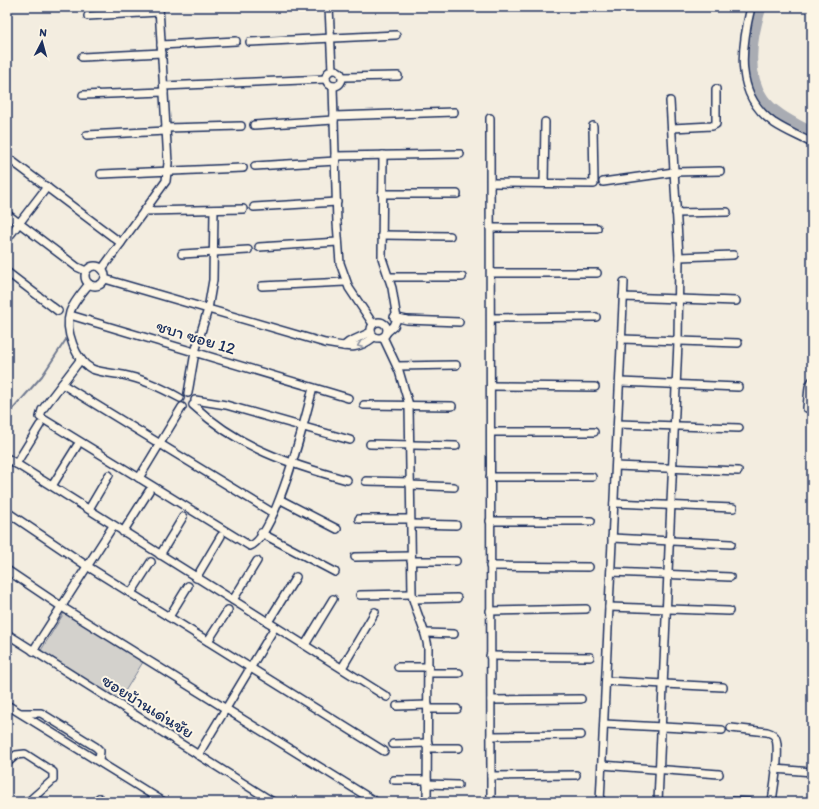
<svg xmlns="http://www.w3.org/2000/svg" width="819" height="809" font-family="Itim,'Playpen Sans Thai',sans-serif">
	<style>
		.green { fill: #d3d1cc; stroke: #778095 }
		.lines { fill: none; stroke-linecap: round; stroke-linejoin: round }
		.stream { stroke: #707a91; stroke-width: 2 }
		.river { stroke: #a9acb3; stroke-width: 13 }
		.minor-casing { stroke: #1b2f5e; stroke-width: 10 }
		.minor { stroke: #fcf5e5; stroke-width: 7 }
		.oneway { stroke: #8c92a2 }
		.labels { text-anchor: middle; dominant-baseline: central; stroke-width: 4; stroke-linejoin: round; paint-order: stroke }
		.street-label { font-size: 17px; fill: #1b2f5e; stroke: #fcf5e5 }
	</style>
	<rect width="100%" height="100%" fill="#f3ede0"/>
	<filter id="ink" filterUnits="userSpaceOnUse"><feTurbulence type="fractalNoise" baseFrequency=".025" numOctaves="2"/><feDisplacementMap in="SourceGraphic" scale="8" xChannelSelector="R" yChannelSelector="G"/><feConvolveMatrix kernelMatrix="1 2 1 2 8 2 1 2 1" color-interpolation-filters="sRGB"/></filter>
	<g filter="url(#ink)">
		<path class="green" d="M64,613l79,49 -24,39 -79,-49z"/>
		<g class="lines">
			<path class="stream" d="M7,416l35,-40 25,-38"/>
			<path class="river" d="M760,7c-9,28 -16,66 2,92 10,15 34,26 50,35"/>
			<defs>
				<g id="minor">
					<path d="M329,7l3,63"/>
					<path d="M751,7c-10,41 -17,88 23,116 12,8 25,13 38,20"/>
					<path d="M88,16l71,-4"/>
					<path d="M250,42l146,-7"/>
					<path d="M161,45l75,-4"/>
					<path d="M82,57l80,-4"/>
					<circle cx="334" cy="78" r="8"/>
					<path d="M343,77l55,-1"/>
					<path d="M164,86l162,-7"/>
					<path d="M333,86l4,137 3,40 9,25 24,36"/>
					<path d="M83,95l81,-3"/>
					<path d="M334,116l120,-4"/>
					<path d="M490,118l1,684"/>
					<path d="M254,125l80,-5"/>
					<path d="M166,128l75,-2"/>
					<path d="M672,128l40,-2 4,-2v-35"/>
					<path d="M87,135l79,-4"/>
					<path d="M383,155l-1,103 10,30 5,31 -3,7 -7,6"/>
					<path d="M335,156l125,-2"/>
					<path d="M12,161l109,82"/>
					<path d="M255,166l81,-5"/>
					<path d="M101,174l142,-6"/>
					<path d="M603,182l71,-10 46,-1"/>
					<path d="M491,183l103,1 -1,-58"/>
					<path d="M544,183l1,-61"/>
					<path d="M382,194h75"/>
					<path d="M254,207l83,-5"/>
					<path d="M144,211l99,-2"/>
					<path d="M676,213l51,-1"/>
					<path d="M7,214l70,53 9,4"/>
					<path d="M490,228h107"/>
					<path d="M382,235l68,1"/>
					<path d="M7,239l40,-52"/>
					<path d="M259,247l79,-5"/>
					<path d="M182,254l66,-4"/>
					<path d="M679,257l54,-2"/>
					<circle cx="95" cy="276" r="10"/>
					<path d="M102,269l64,-88 2,-18 -9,-156"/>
					<path d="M7,272l51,39"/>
					<path d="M491,273h106"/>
					<path d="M388,277h74"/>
					<path d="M105,279l220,64c21,3 31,9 49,-6"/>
					<path d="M89,284c-7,9 -15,17 -19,28 -6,18 6,49 22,57 10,4 21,4 31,6 20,4 39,13 57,23"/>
					<path d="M262,286l83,-4"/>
					<path d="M623,297l113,4"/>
					<path d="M70,315l278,83"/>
					<path d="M394,317l13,3 52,2"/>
					<path d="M491,318l105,-1"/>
					<circle cx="379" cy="330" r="8"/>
					<path d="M383,337l16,34 10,34 3,189c3,19 14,35 16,54l-1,154"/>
					<path d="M622,339l116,4"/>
					<path d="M344,346l5,-4 22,-10"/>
					<path d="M81,359l-39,51 -2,7 210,129c25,-8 56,-130 63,-158"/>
					<path d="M397,366l59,-1"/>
					<path d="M620,382l118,5"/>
					<path d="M62,384l211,129"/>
					<path d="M491,386l104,1"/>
					<path d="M188,393l7,-41 13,-43 5,-29 1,-70"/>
					<path d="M195,400l31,5 124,35"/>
					<path d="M193,405c46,43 96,59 154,75"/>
					<path d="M364,405l88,1"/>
					<path d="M807,408l2,-21 3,-6"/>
					<path d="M618,424l121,4"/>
					<path d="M491,432h103"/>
					<path d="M370,444l86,2"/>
					<path d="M7,458l380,239"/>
					<path d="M16,464l24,-39"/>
					<path d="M616,466l122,5"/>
					<path d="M490,477h102"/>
					<path d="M139,478l43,-71"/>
					<path d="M366,481l44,1"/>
					<path d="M410,485l44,2"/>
					<path d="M52,486l25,-40"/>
					<path d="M281,500l56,29"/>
					<path d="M614,503l119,5"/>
					<path d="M89,509l20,-34"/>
					<path d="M7,512l80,54 297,185"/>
					<path d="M359,519h51"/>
					<path d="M490,521h101"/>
					<path d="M411,524l45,1"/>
					<path d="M123,532l26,-41"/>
					<path d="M261,533l74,39"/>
					<path d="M612,538l119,6"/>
					<path d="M160,555l23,-38"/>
					<path d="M355,557l56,-1"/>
					<path d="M411,561h45"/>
					<path d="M490,566l99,1"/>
					<path d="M7,570l55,37 314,195"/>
					<path d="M611,572l119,5"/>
					<path d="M196,578l25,-42"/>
					<path d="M131,593l20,-31"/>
					<path d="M360,595l52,-1"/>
					<path d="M413,599l44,-1"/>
					<path d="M233,600l24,-39"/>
					<path d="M609,607l120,4"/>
					<path d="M490,611l96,-2"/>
					<path d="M169,617l19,-31"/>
					<path d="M268,622l28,-45"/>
					<path d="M426,633l28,1"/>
					<path d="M7,634l266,168"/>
					<path d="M208,641l20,-31"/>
					<path d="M305,645l28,-46"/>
					<path d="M33,651l80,-125"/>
					<path d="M490,656l100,1"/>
					<path d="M398,667h31"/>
					<path d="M342,668l33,-56"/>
					<path d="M429,673h30"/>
					<path d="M606,681l117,6"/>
					<path d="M491,700l90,-1"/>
					<path d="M7,705l157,97"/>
					<path d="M397,706l31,-1"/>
					<path d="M428,709h29"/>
					<path d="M21,713h20l55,34 4,4 -1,10"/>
					<path d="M604,724l118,6"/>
					<path d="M731,728l36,4c4,1 8,3 9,7 4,14 -2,47 -4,63"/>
					<path d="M491,736l90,-1"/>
					<path d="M393,744l35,-1"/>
					<path d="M428,748h31"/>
					<path d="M198,755l77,-128"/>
					<path d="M7,763l9,-8 9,-1 28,18v8l-25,22"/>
					<path d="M602,765l117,9"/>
					<path d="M775,769l37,3"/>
					<path d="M491,776l85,-1"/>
					<path d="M394,780h33"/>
					<path d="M427,784l31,1"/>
					<path d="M726,801l23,1"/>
					<path d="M95,802l4,-4"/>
					<path d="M600,802l24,-520"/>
					<path d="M658,802l20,-460 1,-85 -9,-156"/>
				</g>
			</defs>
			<use href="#minor" class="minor-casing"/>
			<use href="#minor" class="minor"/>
		</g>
		<defs><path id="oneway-chevron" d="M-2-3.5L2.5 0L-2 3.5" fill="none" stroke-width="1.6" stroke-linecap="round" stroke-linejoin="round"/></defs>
		<use class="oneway" href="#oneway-chevron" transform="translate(360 345) rotate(159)"/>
	</g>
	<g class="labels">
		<g class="street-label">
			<text transform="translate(196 337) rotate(17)">ชบา ซอย 12</text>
			<text transform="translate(148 706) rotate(32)">ซอยบ้านเด่นชัย</text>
		</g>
	</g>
	<rect width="819" height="809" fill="none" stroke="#fcf5e5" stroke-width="24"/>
	<rect x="12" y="12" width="795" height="785" fill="none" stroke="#1b2f5e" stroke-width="1.5" filter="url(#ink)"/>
	<g transform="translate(42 42) rotate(6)" stroke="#fcf5e5" stroke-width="3" paint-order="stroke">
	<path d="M0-3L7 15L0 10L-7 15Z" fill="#1b2f5e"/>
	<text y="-6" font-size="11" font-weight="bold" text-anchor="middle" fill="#1b2f5e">N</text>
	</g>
</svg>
